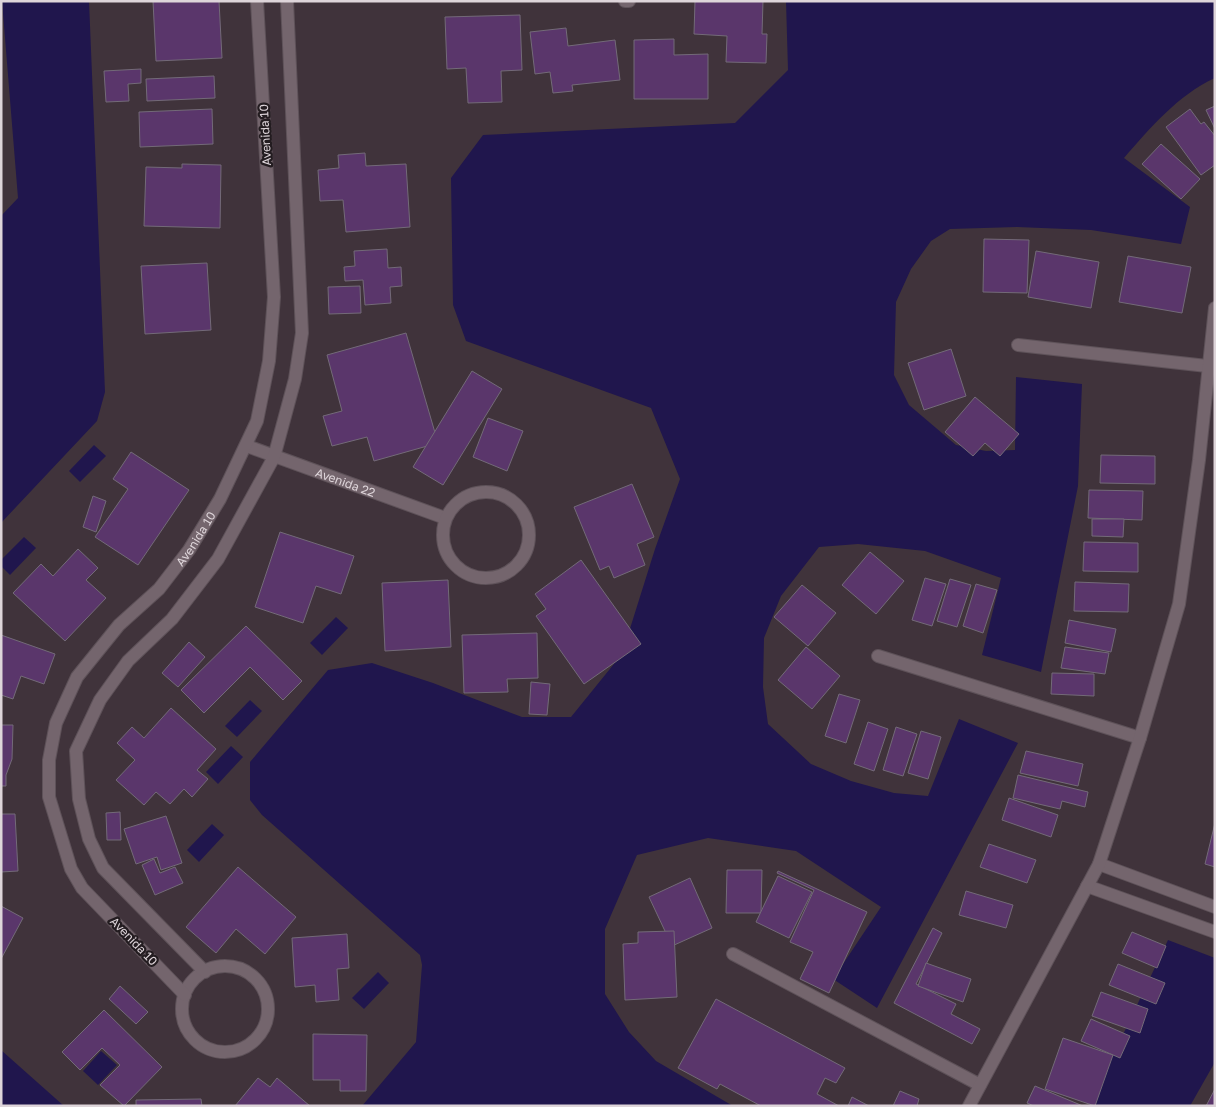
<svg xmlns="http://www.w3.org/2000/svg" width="1216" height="1107" font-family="'Golos Text',sans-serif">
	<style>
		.water { fill: #20164d }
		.building { fill: #5a366b; stroke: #736a78 }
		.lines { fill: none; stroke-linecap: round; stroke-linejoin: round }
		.minor-casing { stroke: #5e5259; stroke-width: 14 }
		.minor { stroke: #74656d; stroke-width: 12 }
		.labels { text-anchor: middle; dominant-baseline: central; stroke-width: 4.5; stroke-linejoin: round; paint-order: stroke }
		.street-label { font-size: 12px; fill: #ded5da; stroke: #231c20 }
	</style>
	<rect width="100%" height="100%" fill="#40333b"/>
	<g class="water">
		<path d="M2,1h87l16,391 -8,29 -96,102v-307l17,-18z"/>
		<path d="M786,1h429v77c-37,17 -65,50 -91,80l66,49 -9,37 -90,-14 -74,-3 -67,2 -19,12 -20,28 -15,33 -2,73 15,30 47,40 30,6 29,-1 1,-73 66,7 -4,102 -37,186 -59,-17 19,-77 -76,-27 -67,-7 -39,3 -38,49 -17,42 -1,49 5,37 43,40 40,17 43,12 34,3 31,-77 59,24 -141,265 -44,-29 48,-72 -85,-56 -88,-13 -71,17 -32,74v65l24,38 27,29 77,45h-371l54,-64 6,-77 -2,-10 -158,-140 -12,-15v-38l78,-92 44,-7 61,20 89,34h49l51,-63 33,-105 25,-70 -29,-71 -185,-67 -13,-36 -2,-127 32,-43 252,-12 53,-53z"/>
		<path d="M94,445l12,11 -26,26 -11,-11z"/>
		<path d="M24,537l12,11 -26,27 -9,-9v-6z"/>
		<path d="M336,617l12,11 -26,27 -12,-12z"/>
		<path d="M250,700l12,11 -25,26 -12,-11z"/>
		<path d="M231,746l12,11 -25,27 -12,-12z"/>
		<path d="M212,824l12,11 -25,27 -12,-12z"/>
		<path d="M1168,940l47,18v104l-25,44h-101z"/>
		<path d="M378,972l11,11 -25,26 -12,-11z"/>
		<path d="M1,1050l63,56h-63z"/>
		<path d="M101,1051l16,14 -19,20 -15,-14z"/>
	</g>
	<g class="building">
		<path d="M153,1h66l3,57 -66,3z"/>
		<path d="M695,1h68l-1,33h5l-1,29 -40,-1 1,-26 -33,-2z"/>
		<path d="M520,15l2,55 -21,1 1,31 -34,1 -2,-35 -19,1 -2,-52z"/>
		<path d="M566,28l2,18 47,-6 5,40 -48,5 1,6 -20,2 -3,-21 -15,2 -5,-42z"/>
		<path d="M674,39v16l34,-1v45h-74v-59z"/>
		<path d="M141,69v14l-13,1 1,17 -23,1 -2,-31z"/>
		<path d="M214,76l1,22 -68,3 -1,-22z"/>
		<path d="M1215,106v23l-9,-19z"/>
		<path d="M212,109l1,35 -73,3 -1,-35z"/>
		<path d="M1190,109l11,15 3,-2 11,14v29l-14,10 -35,-48z"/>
		<path d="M1161,144l39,35 -19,20 -39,-35z"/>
		<path d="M365,153l1,13 40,-2 4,63 -64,5 -3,-32 -23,1 -2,-31 21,-2 -1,-13z"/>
		<path d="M182,164l39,1 -1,63 -76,-2 2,-59 36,1z"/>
		<path d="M984,239l45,1 -2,53 -44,-1z"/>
		<path d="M387,249l1,19 13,-1 1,19 -12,1 1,16 -26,2 -2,-25 -18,1 -1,-14 11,-1 -1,-15z"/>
		<path d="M1036,251l63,11 -8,46 -63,-11z"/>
		<path d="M1128,256l63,11 -9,46 -63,-11z"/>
		<path d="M207,263l4,67 -66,4 -4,-68z"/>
		<path d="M360,286l1,27 -32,1 -1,-27z"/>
		<path d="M406,333l32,110 -64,18 -7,-24 -35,9 -9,-30 19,-5 -15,-56z"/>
		<path d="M951,349l15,47 -42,14 -16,-47z"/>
		<path d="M472,371l30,18 -59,96 -30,-18z"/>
		<path d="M975,397l44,37 -19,22 -15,-13 -12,13 -28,-24z"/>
		<path d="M488,418l35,13 -16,40 -34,-14z"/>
		<path d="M131,452l58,38 -51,75 -43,-28 33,-48 -15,-10z"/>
		<path d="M1101,455l54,1v28l-55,-1z"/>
		<path d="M632,484l22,53 -17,7 8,21 -31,13 -5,-12 -9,4 -26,-63z"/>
		<path d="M1089,490l54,1 -1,29 -54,-2z"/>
		<path d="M93,496l13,5 -10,31 -13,-5z"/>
		<path d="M1092,519h32l-1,18 -31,-1z"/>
		<path d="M280,532l74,24 -13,38 -25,-8 -13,37 -48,-16z"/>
		<path d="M1084,542l54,1v29l-55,-1z"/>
		<path d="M78,549l20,19 -12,12 20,18 -41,43 -52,-48 28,-29 12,12z"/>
		<path d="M870,552l34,29 -28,33 -34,-29z"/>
		<path d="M581,560l60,84 -57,40 -48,-68 10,-7 -11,-15z"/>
		<path d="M925,578l21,6 -14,42 -20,-6z"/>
		<path d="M950,579l21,6 -14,42 -20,-6z"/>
		<path d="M448,580l3,67 -66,4 -3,-68z"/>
		<path d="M1075,582l54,2 -1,28 -54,-1z"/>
		<path d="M976,584l21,6 -14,43 -20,-7z"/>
		<path d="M802,585l34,28 -28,33 -34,-29z"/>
		<path d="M1069,620l47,9 -5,23 -46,-9z"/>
		<path d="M246,626l56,55 -19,19 -33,-33 -46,46 -23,-23z"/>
		<path d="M537,633l1,45 -31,1 1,13 -44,1 -2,-58z"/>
		<path d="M1,635l54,19 -11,30 -23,-8 -8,23 -12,-4z"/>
		<path d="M189,642l16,15 -27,30 -16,-14z"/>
		<path d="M806,647l34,29 -28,33 -34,-29z"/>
		<path d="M1065,647l44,6 -4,21 -44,-6z"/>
		<path d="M1052,673l42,1v22l-43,-2z"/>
		<path d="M531,682l19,2 -3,31 -18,-1z"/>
		<path d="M839,694l21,6 -14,43 -21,-7z"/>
		<path d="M171,708l45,41 -19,21 11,9 -16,18 -8,-8 -14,15 -14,-12 -12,13 -28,-25 19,-20 -18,-17 15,-16 12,11z"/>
		<path d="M868,722l20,7 -14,42 -20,-7z"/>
		<path d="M1,725h12l-1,34 -6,16v11h-5z"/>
		<path d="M896,727l21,7 -14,42 -20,-6z"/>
		<path d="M921,731l20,6 -13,42 -20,-6z"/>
		<path d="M1026,751l57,13 -5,22 -58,-13z"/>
		<path d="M1018,775l70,17 -3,15 -23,-6 -2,8 -47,-11z"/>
		<path d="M1009,798l49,17 -7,22 -49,-17z"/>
		<path d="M120,812l1,28h-14l-1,-27z"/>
		<path d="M1,814h14l3,57 -17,1z"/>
		<path d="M166,816l16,47 -21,7 -4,-13 -21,7 -12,-35z"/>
		<path d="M1215,823v44l-10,-3z"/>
		<path d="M989,844l47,16 -9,23 -47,-16z"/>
		<path d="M154,859l6,14 15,-6 8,16 -28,12 -13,-30z"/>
		<path d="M238,867l58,50 -31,37 -29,-25 -20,24 -30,-26z"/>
		<path d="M727,870h35l-1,43h-35z"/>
		<path d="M778,871l89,41 -38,81 -29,-14 13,-27 -23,-10 24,-52 -37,-17z"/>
		<path d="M778,876l34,16 -23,46 -33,-16z"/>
		<path d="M690,878l22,50 -40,18 -23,-49z"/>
		<path d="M966,891l47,14 -7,23 -47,-13z"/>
		<path d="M1,906l22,12 -22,41z"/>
		<path d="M933,928l9,5 -26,51 40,20 -5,10 29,15 -8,15 -78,-41z"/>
		<path d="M674,931l3,66 -52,3 -2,-56 15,-1v-11z"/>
		<path d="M1132,932l34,14 -9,22 -35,-15z"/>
		<path d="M347,934l2,34 -12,1 2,31 -23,2 -1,-17 -20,2 -3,-49z"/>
		<path d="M926,963l45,16 -8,23 -45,-16z"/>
		<path d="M1118,964l47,19 -9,21 -47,-19z"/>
		<path d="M120,986l28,26 -12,12 -27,-25z"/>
		<path d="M1101,992l47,17 -8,24 -48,-17z"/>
		<path d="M716,999l129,69 -9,15 -11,-5 -8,16 22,12h-78l-41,-22 -3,5 -39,-21z"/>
		<path d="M104,1010l58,57 -38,39 -24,-21 20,-20 -18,-17 -22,22 -18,-18z"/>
		<path d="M1091,1019l39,17 -10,22 -39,-17z"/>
		<path d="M313,1034l54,1 -1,56h-26v-11h-27z"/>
		<path d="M1063,1038l50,17 -18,51 -50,-17z"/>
		<path d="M258,1078l12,9 7,-9 33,28h-75z"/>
		<path d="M1035,1086l48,20h-49l-7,-3z"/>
		<path d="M1215,1089v17h-9z"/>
		<path d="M900,1091l19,8 -2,7h-24z"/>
		<path d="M852,1097l17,9h-21z"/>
		<path d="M201,1099l1,7h-66v-6z"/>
	</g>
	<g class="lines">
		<defs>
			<g id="minor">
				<path d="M625,1h4"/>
				<path d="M1018,345l189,21"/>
				<path id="s1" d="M247,446l198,72"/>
				<circle cx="486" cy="535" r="43"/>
				<path d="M878,656l262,82"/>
				<path d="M1099,864l116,43"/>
				<path d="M1087,886l128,46"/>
				<path d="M733,954l247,131"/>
				<circle cx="225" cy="1009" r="43"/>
				<path d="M205,972l-102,-104 -14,-29 -10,-40 -3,-48 24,-51 28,-39 44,-42 46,-60 56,-102 21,-78 7,-46 -15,-332"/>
				<path id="s2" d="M185,995l-103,-107 -11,-19 -22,-72v-37l7,-37 21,-46 42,-52 40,-36 30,-39 31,-51 37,-78 12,-60 5,-64 -17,-296"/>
				<path d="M969,1106l130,-242 41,-126 39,-134 20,-144 16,-152"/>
			</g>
		</defs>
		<use href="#minor" class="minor-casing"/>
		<use href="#minor" class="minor"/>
	</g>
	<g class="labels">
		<g class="street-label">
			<text transform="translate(265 135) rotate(-93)">Avenida 10</text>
			<text stroke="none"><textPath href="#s1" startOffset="105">Avenida 22</textPath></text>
			<text stroke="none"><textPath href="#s2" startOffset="554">Avenida 10</textPath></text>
			<text transform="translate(134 941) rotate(46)">Avenida 10</text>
		</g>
	</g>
	<rect width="1216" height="1107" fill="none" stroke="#ded5da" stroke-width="5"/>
</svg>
